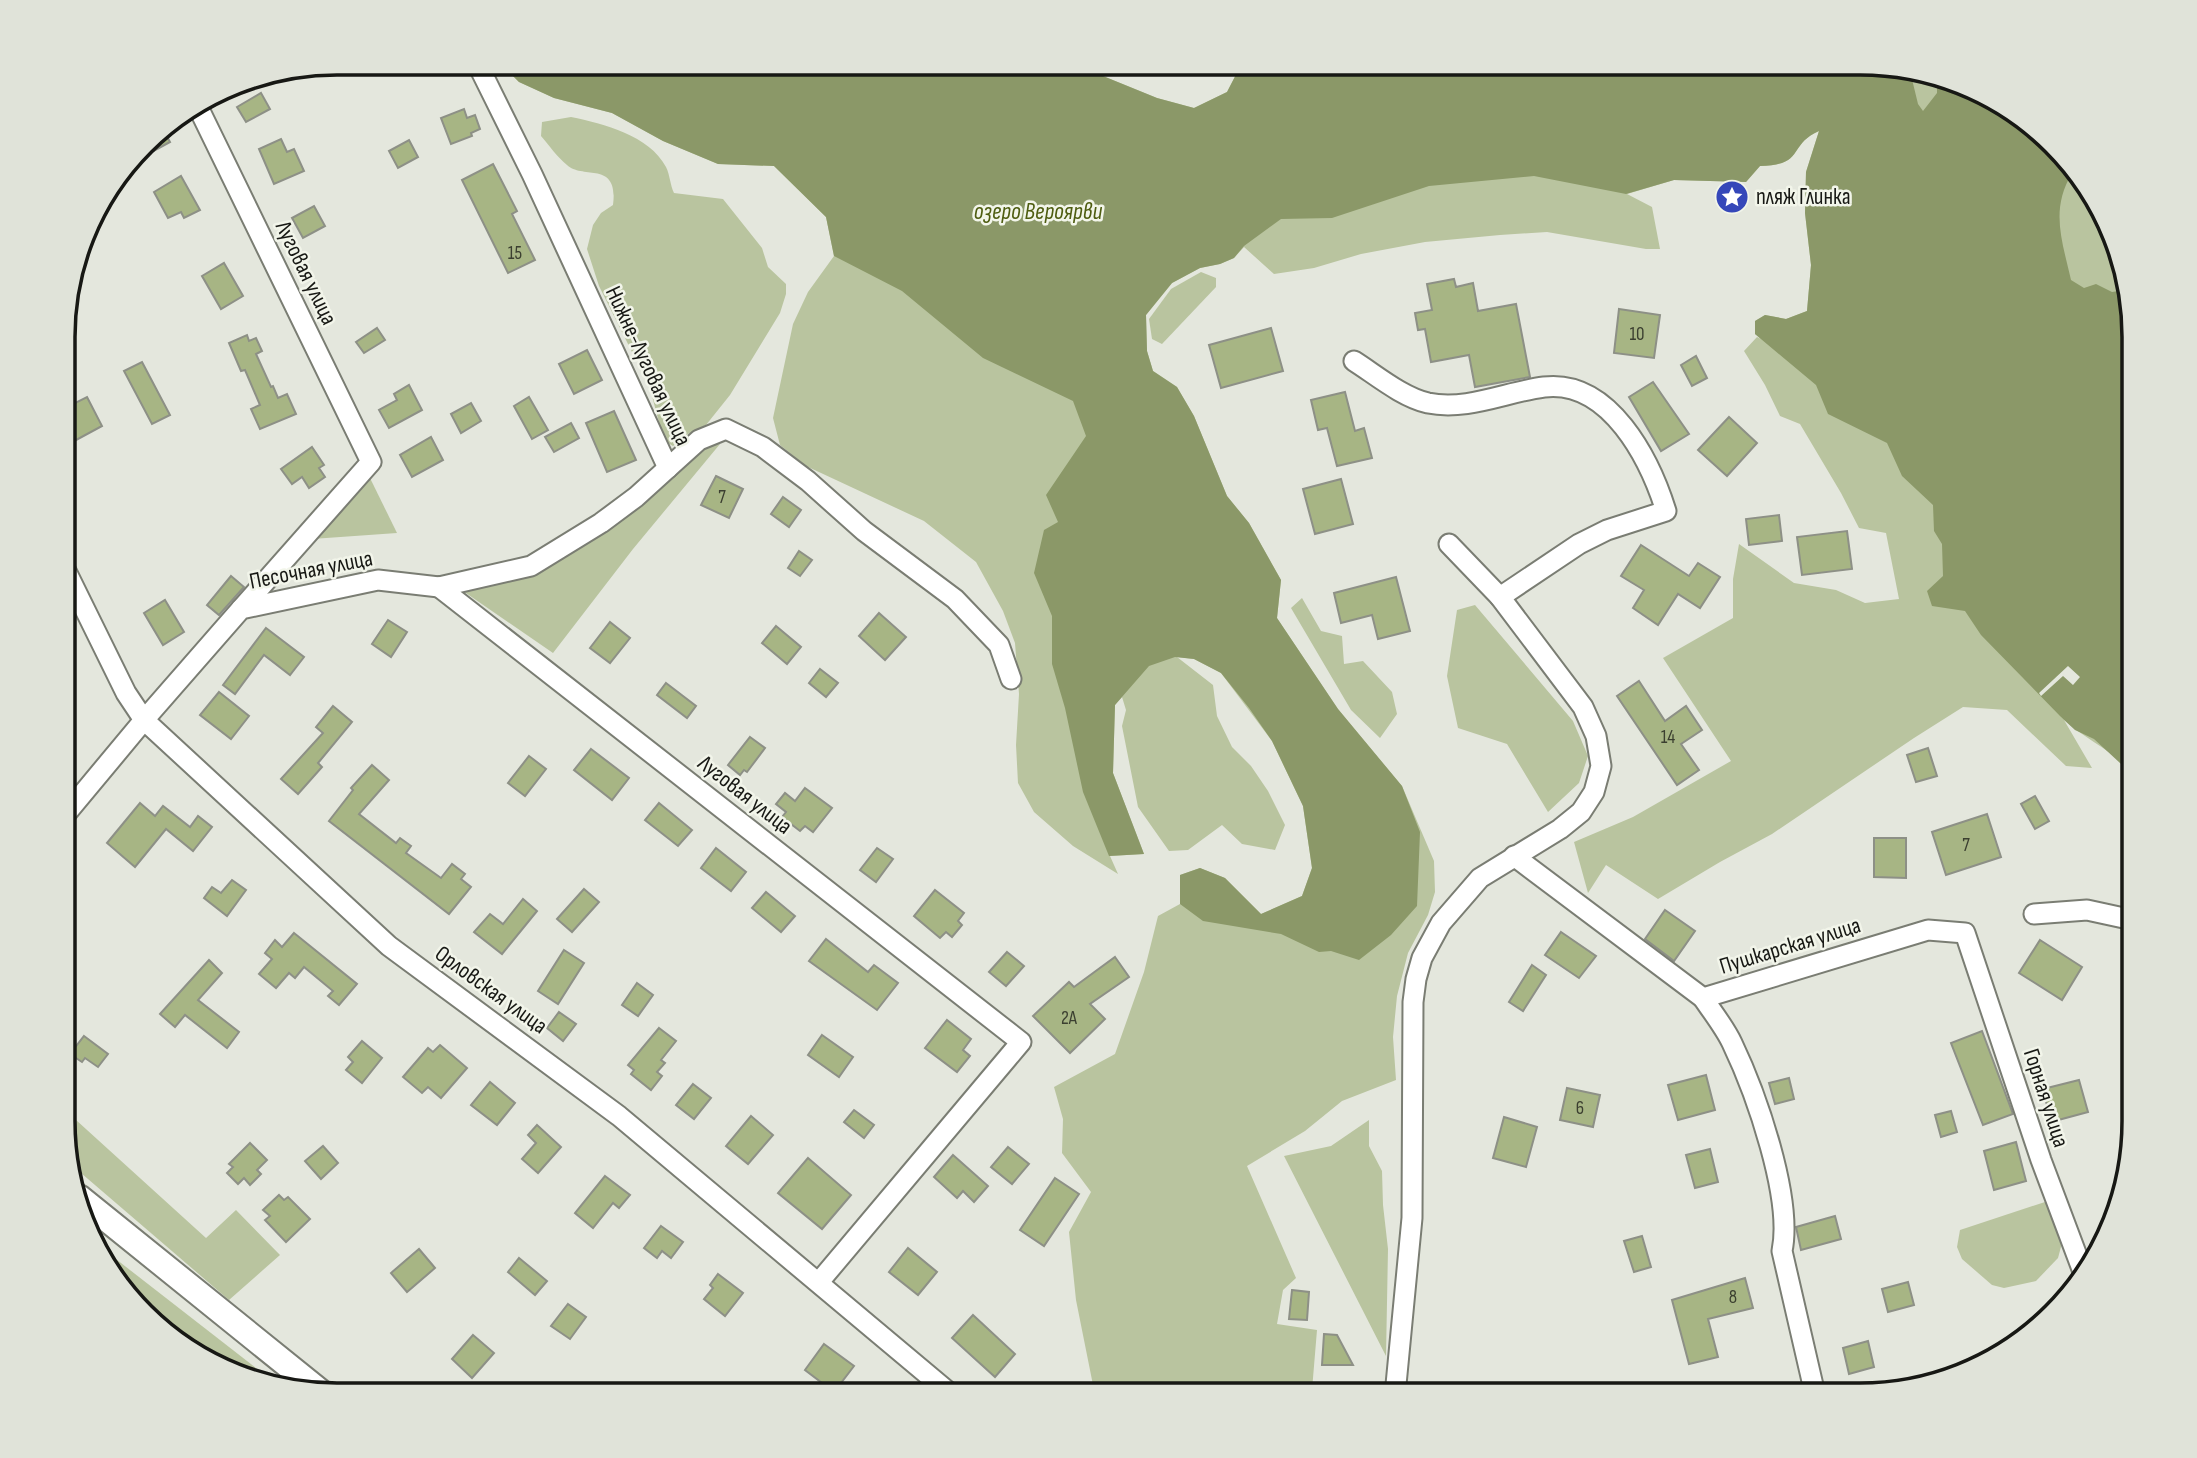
<svg xmlns="http://www.w3.org/2000/svg" width="2197" height="1458" font-family="'Sofia Sans Condensed',sans-serif">
	<style>
		.green { fill: #b9c49f }
		.water { fill: #8b9868 }
		.pier { fill: #e4e7dd }
		.building { fill: #a7b584; stroke: #8d9086; stroke-width: 2 }
		.lines { fill: none; stroke-linecap: round; stroke-linejoin: round }
		.minor-casing { stroke: #7a7d73; stroke-width: 23 }
		.major-casing { stroke: #7a7d73; stroke-width: 28 }
		.minor { stroke: #fff; stroke-width: 19 }
		.major { stroke: #fff; stroke-width: 24 }
		.labels { text-anchor: middle; dominant-baseline: central; stroke-width: 5; stroke-linejoin: round; paint-order: stroke }
		.number-label { font-size: 19px; fill: #3b3f30 }
		.poi-label { font-size: 23px; fill: #171814; stroke: #f2f5ea; text-anchor: start }
		.street-label { font-size: 23px; fill: #171814; stroke: #f2f5ea }
		.water-label { font-size: 24px; font-style: italic; fill: #4e5d11; stroke: #f2f5ea }
		.rim { fill: none; stroke: #171814; stroke-width: 3.5 }
	</style>
	<rect width="100%" height="100%" fill="#e4e7dd"/>
	<g class="green">
		<path d="M500,63h571l86,35 37,10 33,-16 15,-29h619l87,14 65,32 85,91 35,119v456c-18,-24 -47,-35 -69,-55l28,48 -26,-2 -59,-56 -44,-3 -49,31 -142,96 -52,28 -62,37 -52,-34 -18,28 -14,-51 59,-25 98,-56 -68,-103 70,-40v-39l6,-35 55,39 42,7 29,13 34,-4 -13,-66 -27,-5 -18,-35 -41,-69 -20,-8 -15,-31 -21,-34 13,-14 4,2 -6,-5v-13l10,-6 21,4 21,-8 4,-46 -6,-52 1,-41 13,-41c-32,14 -13,34 -59,35l-14,16 -72,-2 -47,14 25,13 8,42h-14l-99,-17 -47,3 -75,7 -64,12 -47,14 -40,6 -30,-27 -10,11 -14,6 -20,4 -28,15 -26,32 1,36 6,20 24,16 17,29 33,80 22,27 32,57 -4,38 61,91 64,77 32,75 1,31 -7,23 -20,38 -11,43 -4,41 3,43 -54,21 -37,30 -58,35 49,112 -13,12 -6,34 40,6 -5,60 -39,5h-182l2,-10 -17,-85 -7,-68 22,-40 -29,-39 1,-34 -9,-32 61,-33 29,-82 14,-56 22,-12v-29l20,-7 25,10 36,36 41,-18 10,-28 -9,-62 -31,-65 -51,-68 -27,-14 -17,-2 36,28 4,31 15,31 19,19 17,25 17,34 -10,25 -33,-6 -20,-19 -34,25 -19,1 -31,-44 -16,-81 4,-16 -4,-13 -7,8 -2,68 31,81 -34,2 8,18 -45,-28 -39,-34 -16,-29 -2,-38 3,-51 -4,-51 -12,-32 -27,-49 -52,-41 -118,-55 -26,-21 -7,-27 20,-94 15,-32 26,-36 -8,-39 -52,-51 -56,-2 -55,-23 -51,-28 -58,-15 -35,-16z"/>
		<path d="M571,117c33,7 78,18 95,50 4,8 4,18 8,26l49,6 39,49 6,19 18,17v10l-6,19 -50,82 -24,30 -18,9 -15,12 -5,-3 -8,-17 -15,-56 -11,-14 -35,-70 -12,-37 6,-24 8,-12 12,-8c6,-45 -30,-25 -46,-40 -10,-8 -18,-20 -26,-29l1,-14z"/>
		<path d="M1201,272l15,6v9l-54,57 -10,-5 -3,-20 22,-30z"/>
		<path d="M720,444l-87,105 -80,104 -90,-62 73,-18 168,-127z"/>
		<path d="M369,476l28,57 -85,6z"/>
		<path d="M1302,598l19,33 21,5 2,28 19,-3 29,31 5,22 -17,24 -29,-28 -60,-102z"/>
		<path d="M1475,605l98,116 15,35 -9,27 -31,29 -41,-68 -49,-16 -11,-52 10,-66z"/>
		<path d="M65,1110l141,128 30,-28 44,45 -51,45 -162,-139z"/>
		<path d="M1369,1120v26l13,25 1,34 5,44 -2,107 -102,-200 47,-10z"/>
		<path d="M2045,1202l11,18 6,23 -4,15 -22,23 -32,7 -12,-3 -30,-26 -5,-12 3,-17z"/>
		<path d="M94,1242l185,144 -30,-5 -65,-32 -84,-91z"/>
	</g>
	<path class="water" d="M500,63h571l86,35 37,10 33,-16 15,-29h619l49,8 8,33 5,7 14,-18v-11l6,-5h5l65,32 59,64c-22,37 -10,67 -1,107l13,8 12,-4 16,8 13,-2 8,29v456l-39,-36 -19,-9 -15,-14 -79,-81 -16,-24 -33,-5 -5,-15 16,-15 -1,-32 -8,-13 -1,-26 -31,-29 -15,-33 -59,-29 -12,-29 -61,-51v-13l10,-6 21,4 21,-8 4,-46 -6,-52 1,-41 13,-41c-32,14 -13,34 -59,35l-14,16 -72,-2 -48,14 -92,-18 -105,10 -97,32 -51,1 -37,27 -10,12 -14,6 -20,4 -28,15 -26,32 1,36 6,20 24,16 17,29 33,80 22,27 32,57 -4,38 61,91 64,77 18,46 -3,74 -26,29 -32,25 -28,-9 -12,1 -38,-18 -78,-13 -23,-17v-29l20,-7 25,10 36,36 41,-18 10,-28 -9,-62 -31,-65 -23,-33 -28,-35 -27,-14 -19,-2 -26,9 -34,39 -2,68 31,81 -35,2 -26,-64 -18,-84 -13,-44v-48l-18,-43 10,-43 14,-8 -12,-27 40,-59 -13,-35 -90,-43 -81,-67 -68,-35 -8,-39 -52,-51 -56,-2 -55,-23 -51,-28 -58,-15 -35,-16z"/>
	<path class="pier" d="M2068,666l12,11 -7,8 -10,-9 -22,20 -2,-3z"/>
	<g class="building">
		<path d="M261,93l9,16 -24,13 -9,-15z"/>
		<path d="M464,109l3,9 8,-3 5,14 -9,4 1,3 -21,8 -10,-26z"/>
		<path d="M162,127l8,15 -37,20 23,-31z"/>
		<path d="M281,139l6,13 7,-3 10,22 -30,13 -15,-35z"/>
		<path d="M409,140l9,17 -20,11 -9,-17z"/>
		<path d="M493,164l24,47 -5,3 23,46 -27,13 -46,-93z"/>
		<path d="M181,176l19,34 -16,8 -3,-6 -13,6 -14,-26z"/>
		<path d="M314,206l11,20 -22,12 -11,-20z"/>
		<path d="M224,263l19,33 -22,13 -19,-33z"/>
		<path d="M1454,279l2,8 17,-4 5,28 38,-7 14,73 -55,10 -6,-32 -38,7 -6,-33 -7,1 -3,-17 17,-3 -5,-26z"/>
		<path d="M1619,309l41,6 -6,43 -40,-5z"/>
		<path d="M377,328l8,12 -21,13 -8,-11z"/>
		<path d="M1271,328l12,43 -62,17 -12,-43z"/>
		<path d="M247,335l2,6 7,-3 6,13 -6,3 15,33 2,-1 5,12 9,-4 9,20 -36,15 -9,-20 9,-4 -15,-35 -4,1 -12,-28z"/>
		<path d="M587,350l15,30 -28,14 -15,-30z"/>
		<path d="M1696,356l11,22 -15,8 -11,-21z"/>
		<path d="M142,362l28,53 -18,9 -28,-53z"/>
		<path d="M1653,382l36,52 -28,17 -32,-54z"/>
		<path d="M409,385l13,25 -33,18 -10,-18 18,-10 -3,-6z"/>
		<path d="M1345,392l10,39 9,-3 8,30 -35,8 -10,-38 -9,2 -7,-30z"/>
		<path d="M87,397l15,29 -37,20v-38z"/>
		<path d="M529,397l19,33 -16,9 -18,-33z"/>
		<path d="M471,403l10,18 -20,12 -10,-19z"/>
		<path d="M614,411l22,49 -29,12 -21,-49z"/>
		<path d="M1729,417l28,26 -30,33 -29,-26z"/>
		<path d="M571,423l8,15 -25,14 -9,-15z"/>
		<path d="M431,437l12,23 -31,17 -12,-22z"/>
		<path d="M312,447l12,18 -5,3 6,9 -16,11 -7,-11 -10,7 -11,-15z"/>
		<path d="M716,476l27,13 -14,29 -28,-13z"/>
		<path d="M1341,479l12,45 -38,10 -12,-45z"/>
		<path d="M783,497l18,13 -12,17 -18,-13z"/>
		<path d="M1779,515l3,26 -33,4 -3,-26z"/>
		<path d="M1847,531l5,38 -50,6 -5,-38z"/>
		<path d="M1641,545l48,31 9,-13 22,14 -20,31 -22,-14 -20,31 -25,-17 11,-18 -23,-14z"/>
		<path d="M799,551l13,9 -12,16 -12,-8z"/>
		<path d="M231,576l13,11 -25,28 -12,-10z"/>
		<path d="M1396,577l14,54 -32,8 -6,-24 -31,8 -7,-30z"/>
		<path d="M165,600l19,32 -21,13 -19,-32z"/>
		<path d="M879,613l27,24 -21,23 -26,-24z"/>
		<path d="M388,620l19,12 -16,25 -19,-13z"/>
		<path d="M610,622l20,16 -20,25 -20,-15z"/>
		<path d="M776,626l25,21 -14,17 -25,-21z"/>
		<path d="M266,628l38,29 -14,18 -26,-20 -29,39 -12,-9z"/>
		<path d="M820,669l18,14 -12,14 -17,-14z"/>
		<path d="M1639,681l26,40 21,-15 16,24 -21,14 18,26 -22,15 -60,-89z"/>
		<path d="M666,683l30,23 -9,12 -30,-23z"/>
		<path d="M219,692l30,24 -18,23 -31,-24z"/>
		<path d="M333,706l19,16 -34,41 4,4 -24,27 -17,-15 42,-46 -7,-6z"/>
		<path d="M750,737l15,11 -18,24 -3,-2 -4,5 -12,-10z"/>
		<path d="M1928,748l9,28 -21,6 -9,-27z"/>
		<path d="M591,749l38,29 -17,22 -38,-30z"/>
		<path d="M529,756l17,13 -21,27 -17,-13z"/>
		<path d="M372,765l17,15 -30,34 37,29 4,-5 11,8 -5,7 35,25 11,-14 13,10 -4,5 10,8 -22,27 -120,-93 24,-31 -2,-2z"/>
		<path d="M805,788l27,20 -19,24 -8,-6 -5,5 -18,-14 4,-5 -10,-8 9,-11 10,8z"/>
		<path d="M2035,796l14,25 -14,8 -14,-25z"/>
		<path d="M140,803l15,13 8,-10 27,21 8,-11 14,11 -19,24 -27,-22 -31,38 -28,-24z"/>
		<path d="M659,803l33,27 -14,16 -33,-26z"/>
		<path d="M1987,814l14,43 -55,18 -14,-43z"/>
		<path d="M1874,838h32v40l-32,-1z"/>
		<path d="M716,848l30,24 -15,19 -30,-23z"/>
		<path d="M877,848l16,11 -17,23 -16,-12z"/>
		<path d="M232,880l14,10 -19,26 -23,-18 8,-11 9,6z"/>
		<path d="M584,889l15,13 -27,30 -15,-13z"/>
		<path d="M935,890l29,23 -6,8 4,4 -10,12 -6,-5 -6,6 -26,-22z"/>
		<path d="M766,892l29,24 -14,16 -29,-24z"/>
		<path d="M523,899l14,12 -35,43 -28,-22 16,-18 13,10z"/>
		<path d="M1665,910l30,21 -21,30 -29,-22z"/>
		<path d="M1561,932l35,24 -17,22 -34,-23z"/>
		<path d="M294,933l63,51 -18,21 -11,-9 5,-5 -29,-24 -9,11 -6,-5 -13,15 -17,-14 13,-15 -7,-6 10,-13 7,7z"/>
		<path d="M826,939l42,33 6,-7 24,18 -21,27 -68,-49z"/>
		<path d="M2040,940l42,27 -20,33 -43,-27z"/>
		<path d="M564,950l20,13 -26,41 -20,-13z"/>
		<path d="M1007,952l17,14 -18,20 -17,-14z"/>
		<path d="M1115,957l14,20 -39,27 15,15 -35,34 -37,-37 36,-34 5,5z"/>
		<path d="M209,960l13,13 -24,27 41,32 -12,16 -42,-33 -10,12 -15,-13z"/>
		<path d="M1532,965l14,10 -23,36 -14,-9z"/>
		<path d="M637,983l16,12 -15,21 -16,-11z"/>
		<path d="M559,1012l17,12 -13,17 -16,-13z"/>
		<path d="M947,1020l24,19 -8,11 7,6 -13,16 -32,-24z"/>
		<path d="M659,1028l17,13 -15,19 4,3 -8,9 5,4 -11,14 -20,-16 3,-4 -6,-5z"/>
		<path d="M1982,1031l31,83 -30,11 -32,-82z"/>
		<path d="M822,1035l31,22 -14,20 -31,-22z"/>
		<path d="M84,1036l24,18 -10,13 -13,-9 -3,4 -12,-8z"/>
		<path d="M362,1041l20,17 -20,25 -16,-13 7,-8 -5,-5z"/>
		<path d="M440,1045l27,23 -26,30 -13,-11 -6,6 -19,-16 25,-29 5,4z"/>
		<path d="M1706,1075l9,35 -37,10 -10,-35z"/>
		<path d="M1789,1078l5,21 -19,5 -6,-21z"/>
		<path d="M2079,1080l9,32 -37,10 -8,-33z"/>
		<path d="M490,1082l25,21 -18,22 -26,-20z"/>
		<path d="M693,1084l18,14 -17,21 -18,-14z"/>
		<path d="M1567,1088l33,7 -7,32 -33,-7z"/>
		<path d="M854,1110l20,15 -10,13 -20,-16z"/>
		<path d="M1951,1111l6,21 -16,5 -6,-22z"/>
		<path d="M751,1116l22,19 -25,29 -22,-18z"/>
		<path d="M1504,1117l33,10 -11,40 -33,-9z"/>
		<path d="M537,1125l24,22 -23,26 -16,-14 14,-16 -8,-8z"/>
		<path d="M2016,1142l10,39 -32,9 -10,-39z"/>
		<path d="M250,1143l17,17 -10,10 4,4 -11,11 -6,-7 -6,6 -11,-11 6,-6 -4,-3z"/>
		<path d="M323,1146l15,17 -17,16 -16,-18z"/>
		<path d="M1008,1147l21,17 -17,20 -21,-17z"/>
		<path d="M1710,1149l8,33 -23,6 -9,-33z"/>
		<path d="M953,1155l35,31 -14,16 -11,-11 -6,7 -23,-21z"/>
		<path d="M808,1158l43,37 -29,34 -44,-36z"/>
		<path d="M605,1176l25,19 -11,13 -6,-5 -20,25 -18,-15z"/>
		<path d="M1055,1178l24,16 -35,52 -24,-16z"/>
		<path d="M279,1195l5,5 4,-3 22,22 -24,23 -21,-22 5,-4 -7,-6z"/>
		<path d="M1835,1216l6,23 -40,11 -5,-23z"/>
		<path d="M661,1226l22,16 -12,16 -9,-7 -5,7 -13,-10z"/>
		<path d="M1642,1236l9,31 -17,5 -10,-31z"/>
		<path d="M908,1248l29,24 -19,23 -29,-23z"/>
		<path d="M419,1249l16,19 -28,24 -16,-19z"/>
		<path d="M519,1258l28,23 -12,14 -27,-23z"/>
		<path d="M718,1274l25,19 -18,23 -21,-17 9,-11 -3,-3z"/>
		<path d="M1745,1278l8,30 -45,11 10,38 -29,7 -17,-64z"/>
		<path d="M1908,1282l6,23 -26,7 -6,-23z"/>
		<path d="M1292,1290l17,2 -2,28 -18,-1z"/>
		<path d="M568,1304l18,13 -16,22 -19,-13z"/>
		<path d="M973,1315l42,39 -20,23 -43,-39z"/>
		<path d="M1324,1334l13,1 16,30h-31z"/>
		<path d="M473,1335l21,18 -22,25 -20,-19z"/>
		<path d="M1868,1341l6,26 -25,7 -6,-26z"/>
		<path d="M824,1344l30,22 -20,26 -29,-22z"/>
	</g>
	<g class="lines">
		<defs>
			<g id="minor">
				<path d="M477,63l55,111 136,294 31,-28 27,-11 37,18 45,34 56,50 91,68 44,46 12,34"/>
				<path d="M197,105l174,357 -130,147"/>
				<path d="M1354,361c22,14 48,36 74,42 39,8 78,-11 116,-16 66,-8 106,73 122,124l-59,19 -28,14 -79,53"/>
				<path d="M65,569l61,124 18,27 245,226 230,170 333,279"/>
				<path d="M439,587l582,455 -202,240"/>
				<path d="M65,815l79,-95 97,-111 137,-29 61,7 92,-21 70,-43 35,-26 32,-29"/>
				<path d="M1514,856l189,142 225,-68 37,3 76,227 44,117"/>
				<path d="M2034,914l53,-4 46,10"/>
				<path d="M1703,998c10,15 22,30 29,45 24,50 61,155 50,208l33,143"/>
				<path d="M1395,1395l17,-177 1,-216 3,-23 6,-21 19,-35 39,-45 80,-49 21,-17 13,-20 7,-26 -5,-30 -13,-29 -83,-110 -51,-53"/>
			</g>
			<path id="major" d="M79,1197l243,196"/>
		</defs>
		<use href="#minor" class="minor-casing"/>
		<use href="#major" class="major-casing"/>
		<use href="#minor" class="minor"/>
		<use href="#major" class="major"/>
	</g>
	<defs>
		<symbol id="sight-disc" viewBox="-11 -11 22 22"><circle r="9.5" fill="#3547b9" stroke="#f2f5ea"/><path d="M0-6L1.8-2.2L6-1.7L2.9 1.2L3.7 5.4L0 3.3L-3.7 5.4L-2.9 1.2L-6-1.7L-1.8-2.2Z" fill="#fff"/></symbol>
	</defs>
	<g fill-rule="evenodd">
		<use href="#sight-disc" x="1713" y="178" width="38" height="38"/>
	</g>
	<g class="labels">
		<g class="number-label">
			<text x="515" y="253">15</text>
			<text x="1637" y="334">10</text>
			<text x="722" y="497">7</text>
			<text x="1668" y="737">14</text>
			<text x="1966" y="845">7</text>
			<text x="1069" y="1018">2А</text>
			<text x="1580" y="1108">6</text>
			<text x="1733" y="1297">8</text>
		</g>
		<g class="poi-label">
			<text x="1756" y="197">пляж Глинка</text>
		</g>
		<g class="street-label">
			<text transform="translate(306 273) rotate(64)">Луговая улица</text>
			<text transform="translate(648 366) rotate(65)">Нижне-Луговая улица</text>
			<text transform="translate(311 570) rotate(-11)">Песочная улица</text>
			<text transform="translate(745 795) rotate(38)">Луговая улица</text>
			<text transform="translate(1790 946) rotate(-17)">Пушкарская улица</text>
			<text transform="translate(491 990) rotate(36)">Орловская улица</text>
			<text transform="translate(2046 1098) rotate(72)">Горная улица</text>
		</g>
		<g class="water-label">
			<text x="1038" y="211">озеро Вероярви</text>
		</g>
	</g>
	<path d="M0 0H2197V1458H0ZM337 75H1860A262 262 0 0 1 2122 337V1121A262 262 0 0 1 1860 1383H337A262 262 0 0 1 75 1121V337A262 262 0 0 1 337 75Z" fill="#e0e3d9" fill-rule="evenodd"/>
	<path class="rim" d="M337 75H1860A262 262 0 0 1 2122 337V1121A262 262 0 0 1 1860 1383H337A262 262 0 0 1 75 1121V337A262 262 0 0 1 337 75Z"/>
</svg>
